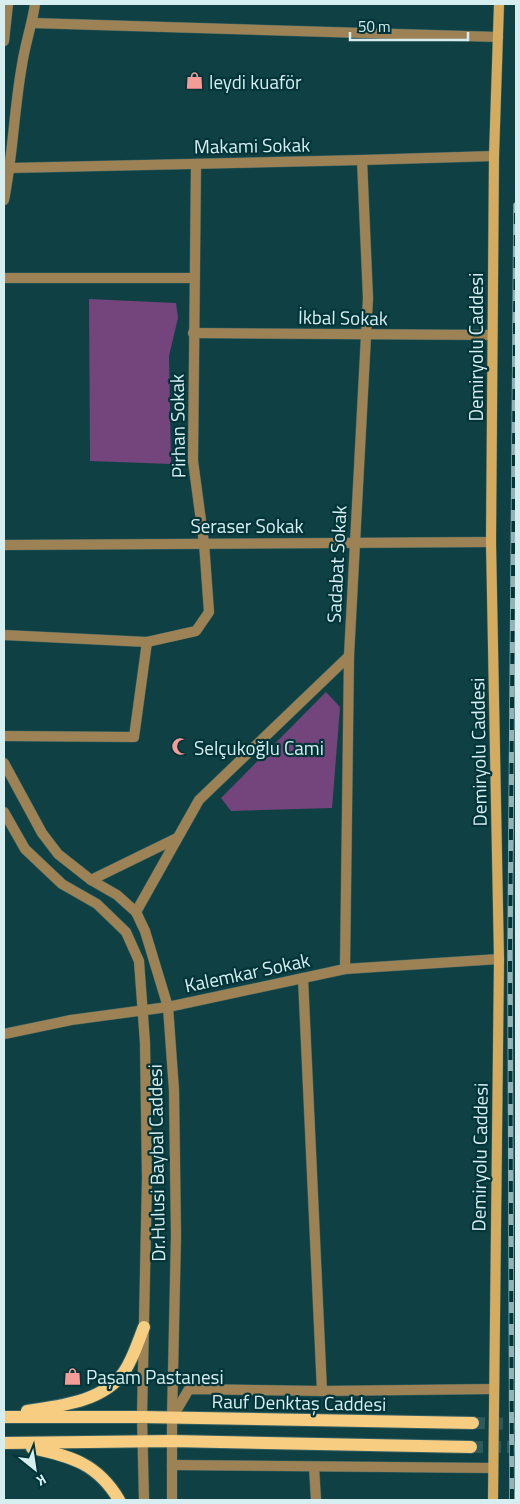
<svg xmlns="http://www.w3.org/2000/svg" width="520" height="1504" font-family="'Titillium Web',sans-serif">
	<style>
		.green { fill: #74447c }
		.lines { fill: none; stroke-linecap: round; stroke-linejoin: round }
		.primary-tunnel { stroke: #2d5a5d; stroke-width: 12; stroke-dasharray: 12 6; stroke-linecap: butt }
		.minor-casing { stroke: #335f62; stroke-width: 11 }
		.tertiary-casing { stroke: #335f62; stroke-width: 11 }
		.secondary-casing { stroke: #335f62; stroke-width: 11 }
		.primary-casing { stroke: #335f62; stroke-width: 14 }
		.minor { stroke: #9c8254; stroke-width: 10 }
		.tertiary { stroke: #9c8254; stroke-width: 10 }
		.secondary { stroke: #d4ab5f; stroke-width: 10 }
		.primary { stroke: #f7cd81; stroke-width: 12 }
		.rail-casing { stroke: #93b4b6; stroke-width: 5.5 }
		.rail { stroke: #013539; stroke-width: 4; stroke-dasharray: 11; stroke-linecap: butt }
		.labels { text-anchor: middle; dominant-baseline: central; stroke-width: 4.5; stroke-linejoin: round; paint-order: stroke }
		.poi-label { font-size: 19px; fill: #d6eef0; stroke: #013539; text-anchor: start }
		.street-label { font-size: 19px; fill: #d6eef0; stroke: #013539 }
	</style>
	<rect width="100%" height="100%" fill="#0f4043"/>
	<g class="green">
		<path d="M89,299l87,4 2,15 -9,38 2,108 -81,-3z"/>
		<path d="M326,692l14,15 -8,101 -101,3 -10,-13z"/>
	</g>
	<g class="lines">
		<g class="primary-tunnel">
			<path d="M473,1423l43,1"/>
			<path d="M471,1447h45"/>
		</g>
		<defs>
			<g id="minor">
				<path d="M32,23l466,14"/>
				<path d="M10,168l352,-8 132,-4"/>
				<path d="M4,278h190"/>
				<path d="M193,333l299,2"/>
				<path d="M4,545l487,-3"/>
				<path d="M4,635l143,7 -13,95 -130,-1"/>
				<path d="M147,642l49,-11 13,-19 -5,-69 -11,-82 3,-297"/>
				<path d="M91,880l86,-42"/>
				<path d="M136,912l63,-112 150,-144"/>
				<path d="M345,969l4,-313 19,-358 -6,-138"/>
				<path d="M303,978l19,413"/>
				<path d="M4,1034l67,-14 97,-13 177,-38 154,-10"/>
				<path d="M172,1418l17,-29 133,2 171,-2"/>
				<path d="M314,1467l2,33"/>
			</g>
			<g id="tertiary">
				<path d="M4,41l4,-37"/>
				<path d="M4,200c9,-45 10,-91 18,-135 3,-21 10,-40 13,-61"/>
				<path d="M4,763l38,70 16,21 33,26 26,15 19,17 9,19 23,76 6,83 2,146 -4,182v82"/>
				<path d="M4,812l21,37 37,35 35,20 29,28 13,29 6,82 2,135 -5,239 2,83"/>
				<path d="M172,1465l321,3"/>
			</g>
			<path id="secondary" d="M493,1500l6,-541 -8,-417 3,-386 5,-152"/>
			<g id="primary">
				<path d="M27,1411c32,-5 76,-9 97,-39 9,-13 14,-30 20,-45"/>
				<path d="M4,1417h138l331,6"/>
				<path d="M4,1443l168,-2 299,6"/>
				<path d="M32,1448c39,8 66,16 87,52"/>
			</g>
		</defs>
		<use href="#minor" class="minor-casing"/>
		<use href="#tertiary" class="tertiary-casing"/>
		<use href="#secondary" class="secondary-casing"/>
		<use href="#primary" class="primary-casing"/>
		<use href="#minor" class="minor"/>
		<use href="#tertiary" class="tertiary"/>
		<use href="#secondary" class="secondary"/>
		<use href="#primary" class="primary"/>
		<defs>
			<path id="rail" d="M512,1500l-2,-545 6,-750"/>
		</defs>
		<use href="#rail" class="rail-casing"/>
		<use href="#rail" class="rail"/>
	</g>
	<defs>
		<symbol id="shop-bare" viewBox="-9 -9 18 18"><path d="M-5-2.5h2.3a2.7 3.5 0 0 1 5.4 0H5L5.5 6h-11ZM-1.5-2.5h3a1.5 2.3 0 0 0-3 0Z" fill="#f59b98" stroke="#013539" stroke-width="2.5" paint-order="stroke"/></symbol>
		<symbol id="mosque-bare" viewBox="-9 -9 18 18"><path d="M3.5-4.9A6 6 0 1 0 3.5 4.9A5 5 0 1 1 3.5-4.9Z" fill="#f59b98" stroke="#013539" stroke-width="2.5" paint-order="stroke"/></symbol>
	</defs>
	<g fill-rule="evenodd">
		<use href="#shop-bare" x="182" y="68" width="25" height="25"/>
		<use href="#mosque-bare" x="168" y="734" width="25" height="25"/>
		<use href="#shop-bare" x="60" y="1364" width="25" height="25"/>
	</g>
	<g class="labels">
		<g class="poi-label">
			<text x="209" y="81">leydi kuaför</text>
			<text x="194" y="747">Selçukoğlu Cami</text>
			<text x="86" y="1376">Paşam Pastanesi</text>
		</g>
		<g class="street-label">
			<text transform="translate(252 145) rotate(-1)">Makami Sokak</text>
			<text transform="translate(343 317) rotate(1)">İkbal Sokak</text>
			<text transform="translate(475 347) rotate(-90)">Demiryolu Caddesi</text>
			<text transform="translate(177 426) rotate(-91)">Pirhan Sokak</text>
			<text x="247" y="525">Seraser Sokak</text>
			<text transform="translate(336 564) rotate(-87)">Sadabat Sokak</text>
			<text transform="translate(478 752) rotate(-91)">Demiryolu Caddesi</text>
			<text transform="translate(247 972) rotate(-12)">Kalemkar Sokak</text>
			<text transform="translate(479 1157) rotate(-89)">Demiryolu Caddesi</text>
			<text transform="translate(156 1163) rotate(-91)">Dr.Hulusi Baybal Caddesi</text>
			<text transform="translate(299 1402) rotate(1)">Rauf Denktaş Caddesi</text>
		</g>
	</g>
	<rect width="520" height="1504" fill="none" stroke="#d6eef0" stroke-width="10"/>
	<g transform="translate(35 1469) rotate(150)" stroke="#013539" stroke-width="4" paint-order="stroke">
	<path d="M0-4L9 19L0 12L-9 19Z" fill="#d6eef0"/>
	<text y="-8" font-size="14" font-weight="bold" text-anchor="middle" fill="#d6eef0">K</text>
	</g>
	<path d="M350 32v8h118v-8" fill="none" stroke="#d6eef0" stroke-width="2.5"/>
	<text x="358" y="32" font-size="15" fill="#d6eef0" stroke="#013539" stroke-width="4" paint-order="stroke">50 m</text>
</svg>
